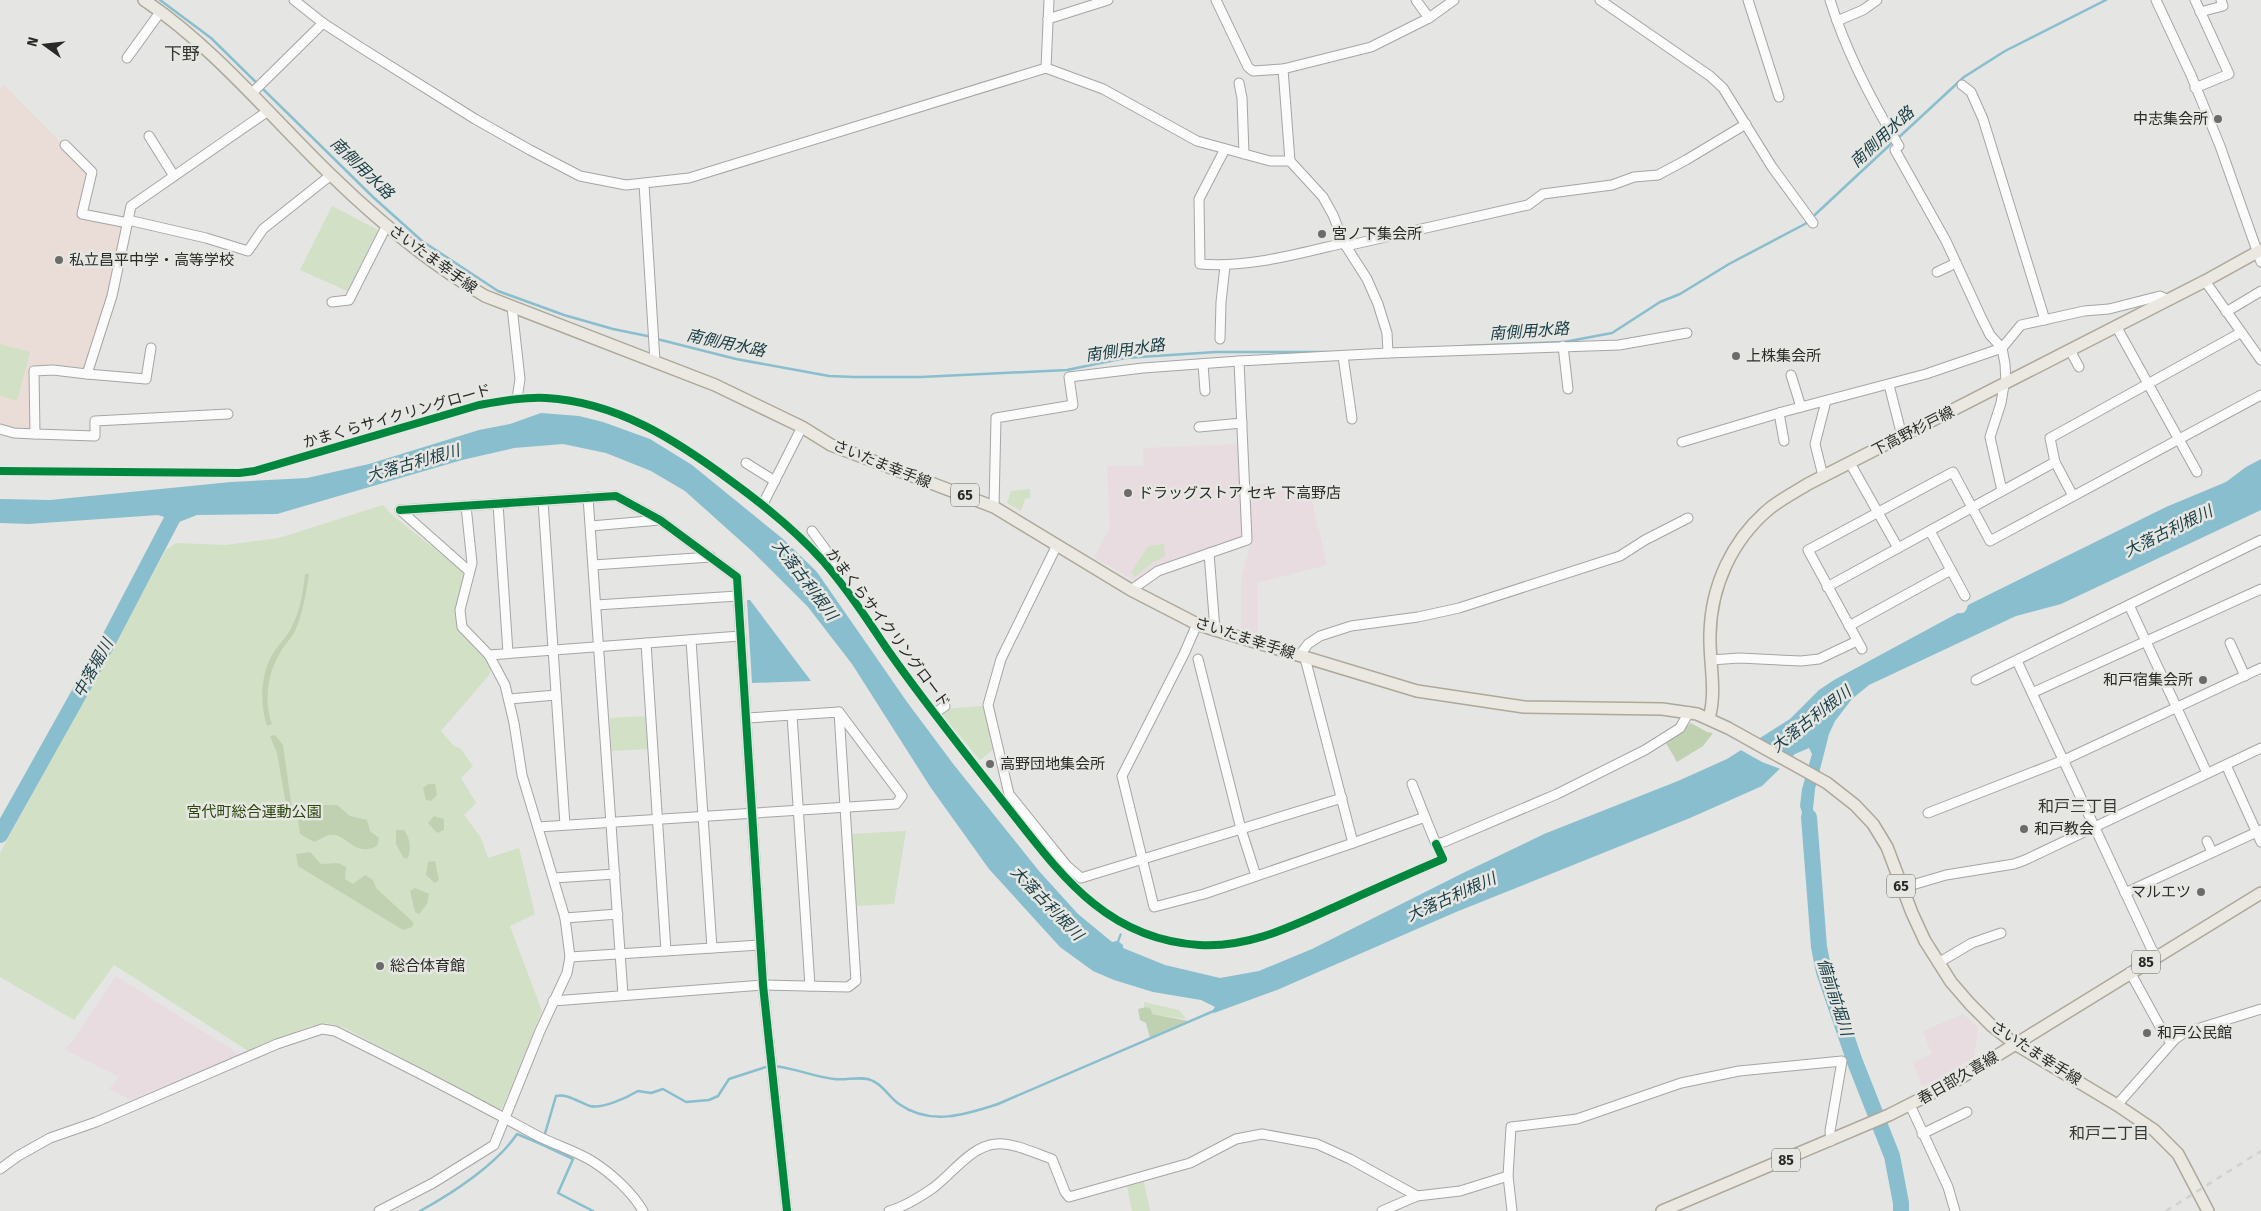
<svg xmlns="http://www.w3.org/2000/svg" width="2261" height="1211" font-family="'Fira Sans','Noto Sans JP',sans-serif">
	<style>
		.commercial { fill: #e9dce0 }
		.education { fill: #eaddd7 }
		.green { fill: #d2e0c6 }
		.forest { fill: #c0d1b2 }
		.water { fill: #88becd }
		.pier { fill: #e5e5e3 }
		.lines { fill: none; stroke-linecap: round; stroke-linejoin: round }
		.stream { stroke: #88becd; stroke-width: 2.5 }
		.river { stroke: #88becd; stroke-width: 16 }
		.minor-casing { stroke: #a6a5a4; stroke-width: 11 }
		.major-casing { stroke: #ada89a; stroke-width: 14 }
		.minor { stroke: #fbfbfb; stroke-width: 9 }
		.major { stroke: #eae8e0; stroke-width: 11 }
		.rail { stroke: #d1d1cf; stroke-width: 2.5; stroke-dasharray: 6 6; stroke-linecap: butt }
		.cycleway-casing { stroke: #e6e6e2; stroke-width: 11 }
		.cycleway { stroke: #00873e; stroke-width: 8 }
		.poi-dot { fill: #6b6b69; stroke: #e6e6e2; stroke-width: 2 }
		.labels { text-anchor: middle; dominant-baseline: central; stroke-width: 5; stroke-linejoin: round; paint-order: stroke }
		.shield { fill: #e6e6e2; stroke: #626260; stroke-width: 1 }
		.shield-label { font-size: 14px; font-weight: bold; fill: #2a2a28 }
		.poi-label { font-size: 15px; fill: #2a2a28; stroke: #e6e6e2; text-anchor: start }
		.street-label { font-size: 15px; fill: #2a2a28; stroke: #e6e6e2 }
		.park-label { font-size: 15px; fill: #2a460a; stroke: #e6e6e2 }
		.water-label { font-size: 16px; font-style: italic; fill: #183d46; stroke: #e6e6e2 }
		.neighbourhood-label { font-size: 16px; fill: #363633; stroke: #e6e6e2 }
		.quarter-label { font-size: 18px; fill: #363633; stroke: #e6e6e2 }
	</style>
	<rect width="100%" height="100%" fill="#e5e5e3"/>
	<g class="commercial">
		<path d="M1239,444l4,42 27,-3 2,9 36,-8 19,81 -70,18 1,52 -17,-6v-49l10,-39 -113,42 -44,-26 16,-29 -3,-62h37l-1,-18z"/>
		<path d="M116,976l124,79 -110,45 -21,-11 10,-12 -55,-28 8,-7z"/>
		<path d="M1963,1014l15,13 -4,31 -52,29 -9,-25 19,-8 -9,-23z"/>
	</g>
	<path class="education" d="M4,85l86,87 -10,44 45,9 -15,70 -25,77 -54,-2 1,60 -18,-1 -14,-4v-336z"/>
	<g class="green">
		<path d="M332,206l46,24 -31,61 -47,-21z"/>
		<path d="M0,344l30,8 -13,49 -17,-5z"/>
		<path d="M1030,489v9l-5,1 -4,12 -14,-8 4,-12z"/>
		<path d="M383,505l9,10 72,57 -8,37 2,19 33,36 -1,10 -49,57 13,15 6,2 13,18 -12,12 15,25 -12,12 17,23 7,20 31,-10 16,66 -25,12 32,85 -40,98h-5l-152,-81 -18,-5 -17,3 -60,26 -136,-87 -40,55 -74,-43v-124l166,-303 10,-7 50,2 53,-7z"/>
		<path d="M1164,544l1,13 -12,5 -18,15 -4,-4 17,-27z"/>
		<path d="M982,706l2,3 9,41 -13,10 -40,-48 4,-3z"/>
		<path d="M649,716l1,33 -39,2 -1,-33z"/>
		<path d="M906,831l-12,73 -38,2 -5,-72z"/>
		<path d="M1144,1002l35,8 7,9 -34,-5 -1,-5 -7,-2z"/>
		<path d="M1144,1182l6,29h-18l-5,-25z"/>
	</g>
	<g class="forest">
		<path d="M305,574h4c-3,19 -6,39 -14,57 -4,8 -11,14 -15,22 -13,22 -16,48 -8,71l-5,2c-7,-23 -7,-49 5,-71 5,-9 13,-16 18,-25 10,-17 13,-37 15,-56z"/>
		<path d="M1691,723l16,9 6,1 -10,13 -26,16 -11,-19z"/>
		<path d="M275,735l8,10 10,71h-5l-11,-63 -7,-17z"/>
		<path d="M428,784h7l2,11 -6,6 -5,-1 -3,-12z"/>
		<path d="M312,805h25l13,11 17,4 3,11 9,7 -2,8c-24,12 -30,-14 -48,-11 -5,1 -10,5 -15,7l-14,-8 -2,-15 11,-2z"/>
		<path d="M434,816l10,3v11l-7,3 -9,-10z"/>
		<path d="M396,830h8c6,8 8,20 3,29l-4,-2 -7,-13z"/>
		<path d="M310,852l11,12 17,-1 8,4 -1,12 8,5 12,-9 8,5 3,8 38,35 -2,4 -9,3 -105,-64 -2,-12z"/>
		<path d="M435,861l4,19 -4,3 -9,-8 2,-13z"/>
		<path d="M415,888l14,6 -2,10 -8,10 -4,-2 -5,-21z"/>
		<path d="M1146,1007l5,2 1,5 36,7 -38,17 -4,-15 -6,-3 -2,-11z"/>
	</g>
	<g class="water">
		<path d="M541,413l38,3 24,6 47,17 42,26 91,74 34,33 90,130 47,63 85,106 39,43 34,28 5,-1 3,-8 2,1 -3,8 4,3v3l42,17 55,13 39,-7 53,-22 151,-76 81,-39 134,-53 49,-22 63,-40 29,-29 15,-10 124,-67c7,1 8,-2 10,-8l198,-98 60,-25 20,-15 15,-8v51l-200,94 -45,12 -147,69 -17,14 -17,22 -6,13 -14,55 -5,50 -10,-33 2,-17 10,-35 -3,-6 -14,6 -33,32 -72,32 -234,94 -179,78 -63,23 -1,-3 2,-3 -14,-7 -48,-8 -39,-12 -21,-9 -33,-24 -71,-78 -58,-81 -79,-124 -44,-57 -55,-55 -68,-61 -34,-20 -45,-18 -43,-9 -49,4 -52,12 -185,54 -80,1 -18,7 -21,-7 -129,9 -29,-1v-24l50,1 181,-18 76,-4 62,-14 110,-34 31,-6z"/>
		<path d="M747,600h3l61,81 -59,2z"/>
	</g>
	<path class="pier" d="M1757,738l37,21 -11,11 -21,-8 -23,-13z"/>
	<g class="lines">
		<g class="stream">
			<path d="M160,0l51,38 162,159 49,44 76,50 66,24 49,14 39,8"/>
			<path d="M1897,139l67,-62 41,-26 101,-51"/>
			<path d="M657,339l79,20 93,17 25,1h67l146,-7 58,-12 91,-6h112"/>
			<path d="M1465,346l99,-4 48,-9 48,-31 20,-8 49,-30 76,-40 88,-82"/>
			<path d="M774,1066c21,2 40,11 60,13 12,2 28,-4 39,2 11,5 16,16 26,23 31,22 66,11 99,0l218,-94"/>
			<path d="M544,1137l12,-41c11,-3 24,7 34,10 13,3 38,-9 48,-15l13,2 12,-4 23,13 23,-2 9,-4 11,-17 40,-13"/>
			<path d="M541,1144l32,15 -15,34 35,18"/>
			<path d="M420,1211c33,-18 77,-47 97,-77l24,10 1,-2"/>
		</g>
		<g class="river">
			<path d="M1809,817l10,130 5,25 31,90 37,94 9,47v8"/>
			<path d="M0,835l103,-184 78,-149"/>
		</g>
		<defs>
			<g id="minor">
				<path d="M294,0l29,23 37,24 115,72 55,31 50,26 46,9 63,-7 357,-110 3,-68"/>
				<path d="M1216,0l32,67 5,4 30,-2"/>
				<path d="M1416,0l13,18"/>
				<path d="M1600,0l110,76 13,12 49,79 41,56"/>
				<path d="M1748,0l31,97"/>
				<path d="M1830,0c16,52 41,100 69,146"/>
				<path d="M2156,0l35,75 29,71 41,116"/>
				<path d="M2195,0l34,74 -34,14"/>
				<path d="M2200,12l23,-6 -2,-6"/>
				<path d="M1048,19l60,-19"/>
				<path d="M1837,21l26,-11 14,-10"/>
				<path d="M127,58l34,-47"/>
				<path d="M1046,68l57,21 94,52 73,20h20"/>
				<path d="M1239,83l3,15 2,56"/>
				<path d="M1962,85l9,7 12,27 62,201"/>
				<path d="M251,94l72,-71"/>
				<path d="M149,136l25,40"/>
				<path d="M65,145l27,27 -10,42 46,9"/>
				<path d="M1225,149l-26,50 1,65c48,4 97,-10 144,-21"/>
				<path d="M1895,150l51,91 35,76 9,18 12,13 3,16 1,19"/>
				<path d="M644,184l11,177"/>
				<path d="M128,220l78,18 42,13 15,-22 68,-54"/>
				<path d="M1346,246l182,-41 15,-11 69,-9 22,-8 24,-2 28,-15 60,-36"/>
				<path d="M1937,272l19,-9"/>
				<path d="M2205,281l56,79"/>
				<path d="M332,302l17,-2 38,-75"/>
				<path d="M512,307l8,72 -3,20"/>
				<path d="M2226,312l35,-21"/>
				<path d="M2116,326l81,146"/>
				<path d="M1220,339l1,-37 4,-36"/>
				<path d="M1563,346l5,43"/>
				<path d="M2070,350l9,17"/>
				<path d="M1388,353l231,-8 68,-12"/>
				<path d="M1343,356l9,63"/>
				<path d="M1203,364l2,27"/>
				<path d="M87,374l59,5 5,-31"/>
				<path d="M1791,375l10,32"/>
				<path d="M1889,385l13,51"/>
				<path d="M1779,413l5,28"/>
				<path d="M1199,427l43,-4"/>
				<path d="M0,429l14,4 21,1 -1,-63 19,-1 34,4 25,-78 19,-90 137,-95"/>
				<path d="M35,434l60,2v-15l133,-7"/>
				<path d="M1682,442l97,-29 147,-39 76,-26 19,-23 63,-14 25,-2 51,-13 8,4"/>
				<path d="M746,463l29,18"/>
				<path d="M1850,463l48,85"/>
				<path d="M1823,476l-8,-32 11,-43"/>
				<path d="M2002,491l-12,-54 11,-34 3,-18"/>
				<path d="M2073,496l-18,-34 -5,-24 190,-105"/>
				<path d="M588,497l35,498"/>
				<path d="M543,501l22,324"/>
				<path d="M498,504l10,149"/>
				<path d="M763,504l39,-77"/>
				<path d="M994,507l2,-89 77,-13 -4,-28 74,-9 96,-7"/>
				<path d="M400,510l216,-14 44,24 77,57 26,408 24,226"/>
				<path d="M400,510l69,61"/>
				<path d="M591,526l69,-6"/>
				<path d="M812,531l30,41"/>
				<path d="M1930,531l35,65"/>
				<path d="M1057,545l-56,114 -13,46 21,89 58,72 14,12 261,-80"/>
				<path d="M1209,553l6,77"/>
				<path d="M593,565l118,-8"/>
				<path d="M1827,587l228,-125"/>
				<path d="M1131,590l27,-19 89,-31 -8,-179 149,-8 -1,-20 -9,-29 -11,-25 -23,-36 -11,-28 -10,-18 -33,-36 -7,-92 88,-22 58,-29 25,-18"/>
				<path d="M596,605l142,-9"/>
				<path d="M2129,605l78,168"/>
				<path d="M1197,624l-13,30 -62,122 32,131 50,-13 149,-51 -48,-185"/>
				<path d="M1849,626l102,-56"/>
				<path d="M691,640l21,308"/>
				<path d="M646,643l20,308"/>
				<path d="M2230,643l15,33"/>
				<path d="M1862,649l-54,-99 145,-78 37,69 271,-146"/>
				<path d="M489,655l251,-19"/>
				<path d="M1299,656l9,-12 12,-8 31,-10 67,-9 41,-9 161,-52 25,-16 43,-22"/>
				<path d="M1198,659l43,170 15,47"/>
				<path d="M1711,660l28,-2 62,3 18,-2 38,-18"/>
				<path d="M2017,661l135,289 5,6"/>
				<path d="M1976,680l285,-140"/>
				<path d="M2032,693l229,-104"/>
				<path d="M509,699l47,-4"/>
				<path d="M935,713l10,-7"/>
				<path d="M792,715l18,271"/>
				<path d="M2226,765l35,77"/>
				<path d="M1412,784l13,33"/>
				<path d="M1928,813l136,-53 197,-92"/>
				<path d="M538,827l358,-23 6,-8 -63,-84"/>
				<path d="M2207,841l5,11"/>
				<path d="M1353,843l72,-26 11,27 8,-2 113,-48 88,-44 35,-22 9,-16"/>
				<path d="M554,878l61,-4"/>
				<path d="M1902,888l44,-13 68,-11 11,-4 236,-112"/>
				<path d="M2125,893l136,-63"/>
				<path d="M565,918l53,-4"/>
				<path d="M570,957l190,-12"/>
				<path d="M1938,963l34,-20 29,-10"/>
				<path d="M2130,972l34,62 7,8"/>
				<path d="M553,1001l210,-16 85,2 8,-6 -17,-269 -92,6"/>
				<path d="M1910,1105l38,82 7,24"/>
				<path d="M2117,1105l58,-66 9,-6 77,-24"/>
				<path d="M1922,1134l45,-22"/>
				<path d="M0,1169l18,-13 32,-18 46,-16 181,-78 45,-15 13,2c67,33 133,67 199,103 18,10 40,16 58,27 19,12 40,31 51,50"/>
				<path d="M379,1211l54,-28 61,-38 46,-114 27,-58 3,-16 -5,-39 -43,-143 -8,-52 -9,-38 -16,-30 -27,-28 -2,-17 12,-47 -6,-57"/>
				<path d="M889,1211c15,-4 31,-14 44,-23 19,-14 38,-42 63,-44 16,-2 41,10 56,15l13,33 4,5 121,-34 46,-24 26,-5 55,10 33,15 67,37"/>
				<path d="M1382,1211l35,-15 43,-5 48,-15"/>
				<path d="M1512,1211l-4,-35 3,-49 66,-8 104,-36 58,-12 103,-10 -12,70 1,10"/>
			</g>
			<g id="major">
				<path d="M144,0c70,47 125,115 186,174 46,45 99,89 155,122l230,89 87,42 29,18 163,62 137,83 66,34 18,6 202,61 107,16 138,2 35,5 31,14 99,55 28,22 18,19 14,23 25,66 13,28 26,41 19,22 22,22 23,18 102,61 37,25 24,24 30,57"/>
				<path d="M1709,718c8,-27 0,-56 1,-84 1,-48 22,-94 59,-125 11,-9 26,-17 39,-25l397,-203 56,-31"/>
				<path d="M1662,1211l227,-96 65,-33 307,-189"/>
			</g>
		</defs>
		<use href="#minor" class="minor-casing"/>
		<use href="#major" class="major-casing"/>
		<use href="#minor" class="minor"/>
		<use href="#major" class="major"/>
		<path class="rail" d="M2166,1211l95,-60"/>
		<defs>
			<g id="cycleway">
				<path d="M0,471l239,2 16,-2 224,-66c23,-4 44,-8 67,-7 71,4 130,42 185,83 33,24 65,50 92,80 24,28 44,58 64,88 37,53 78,104 118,155 54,68 99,135 194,141 51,3 93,-19 138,-39 35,-16 71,-32 106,-47l-7,-15"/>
				<path d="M400,510l216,-14 44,24 77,57 26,408 24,226"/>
			</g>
		</defs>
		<use href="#cycleway" class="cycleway-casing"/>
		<use href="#cycleway" class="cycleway"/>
	</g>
	<g class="poi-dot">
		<circle cx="2218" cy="119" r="5"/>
		<circle cx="1322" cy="234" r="5"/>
		<circle cx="59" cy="260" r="5"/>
		<circle cx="1736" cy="356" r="5"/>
		<circle cx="1128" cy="493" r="5"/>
		<circle cx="2203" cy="680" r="5"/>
		<circle cx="990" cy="764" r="5"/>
		<circle cx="2024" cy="829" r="5"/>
		<circle cx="2201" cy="892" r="5"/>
		<circle cx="380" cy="966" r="5"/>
		<circle cx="2147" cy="1033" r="5"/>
	</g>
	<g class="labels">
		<g class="shield">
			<rect x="951" y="483.5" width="28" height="23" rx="4"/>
			<rect x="1887" y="874.5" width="28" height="23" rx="4"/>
			<rect x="2132" y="950.5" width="28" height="23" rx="4"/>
			<rect x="1772" y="1148.5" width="28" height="23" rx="4"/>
		</g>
		<g class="shield-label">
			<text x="965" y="495">65</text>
			<text x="1901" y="886">65</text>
			<text x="2146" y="962">85</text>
			<text x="1786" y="1160">85</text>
		</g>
		<g class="poi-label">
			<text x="2208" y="119" text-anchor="end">中志集会所</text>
			<text x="1332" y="234">宮ノ下集会所</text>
			<text x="69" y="260">私立昌平中学・高等学校</text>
			<text x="1746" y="356">上株集会所</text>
			<text x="1138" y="493">ドラッグストア セキ 下高野店</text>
			<text x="2193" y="680" text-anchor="end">和戸宿集会所</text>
			<text x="1000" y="764">高野団地集会所</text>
			<text x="2034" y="829">和戸教会</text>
			<text x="2191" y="892" text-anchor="end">マルエツ</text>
			<text x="390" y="966">総合体育館</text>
			<text x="2157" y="1033">和戸公民館</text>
		</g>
		<g class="street-label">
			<text transform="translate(433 259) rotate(36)">さいたま幸手線</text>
			<text transform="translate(397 416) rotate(-16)">かまくらサイクリングロード</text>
			<text transform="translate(1913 431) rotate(-27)">下高野杉戸線</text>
			<text transform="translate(882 464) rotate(22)">さいたま幸手線</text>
			<text transform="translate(888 628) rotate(53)">かまくらサイクリングロード</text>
			<text transform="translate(1245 638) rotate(18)">さいたま幸手線</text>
			<text transform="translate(2036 1053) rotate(33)">さいたま幸手線</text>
			<text transform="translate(1958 1078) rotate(-30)">春日部久喜線</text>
		</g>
		<g class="park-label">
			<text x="254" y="812">宮代町総合運動公園</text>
		</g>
		<g class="water-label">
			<text transform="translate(1882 137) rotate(-43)">南側用水路</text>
			<text transform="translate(362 168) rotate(44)">南側用水路</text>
			<text transform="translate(1529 331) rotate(-4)">南側用水路</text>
			<text transform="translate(726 343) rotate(12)">南側用水路</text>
			<text transform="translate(1125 350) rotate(-8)">南側用水路</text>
			<text transform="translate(413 463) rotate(-16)">大落古利根川</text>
			<text transform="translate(2168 531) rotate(-26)">大落古利根川</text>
			<text transform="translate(805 580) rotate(53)">大落古利根川</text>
			<text transform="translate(93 668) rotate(-61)">中落堀川</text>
			<text transform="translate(1811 719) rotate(-38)">大落古利根川</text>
			<text transform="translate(1451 897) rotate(-24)">大落古利根川</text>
			<text transform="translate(1047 903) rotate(46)">大落古利根川</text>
			<text transform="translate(1835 997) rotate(72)">備前前堀川</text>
		</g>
		<g class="neighbourhood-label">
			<text x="2078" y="806">和戸三丁目</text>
			<text x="2109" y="1133">和戸二丁目</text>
		</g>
		<g class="quarter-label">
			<text x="182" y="54">下野</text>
		</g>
	</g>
	<g transform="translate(45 45) rotate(285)" stroke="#e6e6e2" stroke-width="4" paint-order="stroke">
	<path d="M0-4L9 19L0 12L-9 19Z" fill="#2a2a28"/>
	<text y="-8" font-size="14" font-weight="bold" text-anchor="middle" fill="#2a2a28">N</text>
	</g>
</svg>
